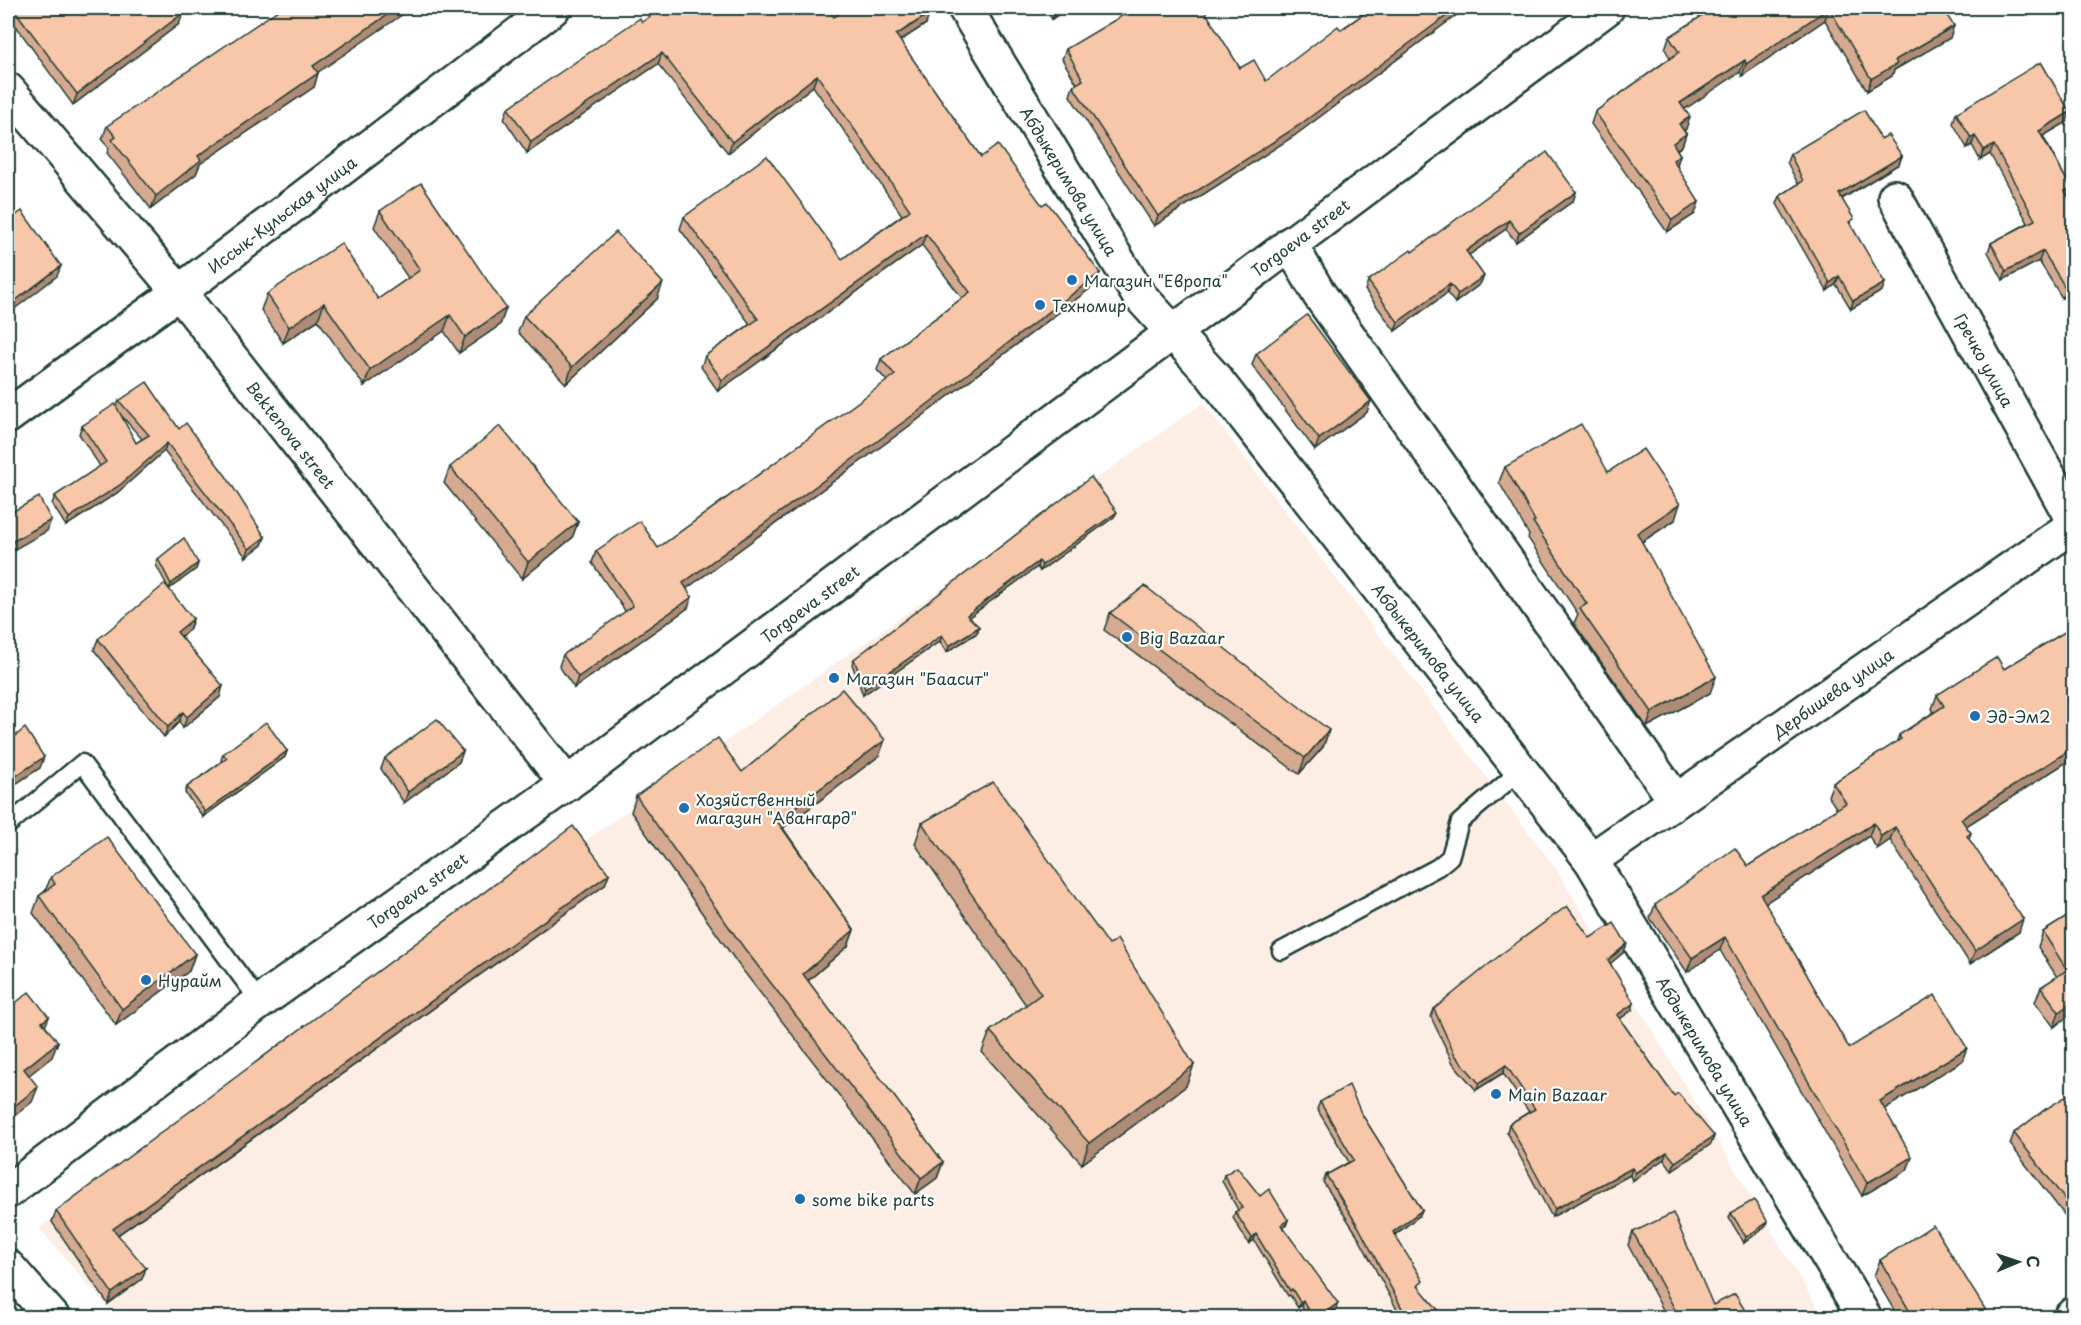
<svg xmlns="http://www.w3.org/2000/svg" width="2081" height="1325" font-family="'Playpen Sans',sans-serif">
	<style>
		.built { fill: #fdeee5 }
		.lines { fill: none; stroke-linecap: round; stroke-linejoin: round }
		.lane-casing { stroke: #1f3d34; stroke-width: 21 }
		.street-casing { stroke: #1f3d34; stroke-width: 38 }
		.secondary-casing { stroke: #1f3d34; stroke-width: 38 }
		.lane { stroke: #fff; stroke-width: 16 }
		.street { stroke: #fff; stroke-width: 33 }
		.secondary { stroke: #fff; stroke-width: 33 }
		.wall { fill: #d5aa90; stroke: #1f3d34; stroke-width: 1.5; fill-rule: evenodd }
		.shaded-wall { fill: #ae8b76; stroke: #1f3d34; stroke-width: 1.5 }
		.building { fill: #f8c6a8; stroke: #1f3d34; stroke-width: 1.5 }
		.poi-dot { fill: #1f6fb2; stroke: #fff; stroke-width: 2 }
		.labels { text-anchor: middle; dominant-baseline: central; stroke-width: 4.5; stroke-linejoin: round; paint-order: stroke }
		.street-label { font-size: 16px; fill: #1f3d34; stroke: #fff }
		.poi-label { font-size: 16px; fill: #1f3d34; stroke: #fff; text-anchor: start }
	</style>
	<rect width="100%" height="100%" fill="#fff"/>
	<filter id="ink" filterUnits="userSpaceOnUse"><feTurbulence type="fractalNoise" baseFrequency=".0167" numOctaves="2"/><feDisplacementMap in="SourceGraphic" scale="12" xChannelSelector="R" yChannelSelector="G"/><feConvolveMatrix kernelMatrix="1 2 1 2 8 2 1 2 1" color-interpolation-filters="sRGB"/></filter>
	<g filter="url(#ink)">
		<path class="built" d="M1203,403l354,467 266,447h-1707l-77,-89z"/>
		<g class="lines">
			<defs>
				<g id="lane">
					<path d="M8,825l74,-62 178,239"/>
					<path d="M1281,951l157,-84 12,-10 10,-35 61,-52"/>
				</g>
				<g id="street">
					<path id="s1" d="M965,8l173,286 75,82 378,484 274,458"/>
					<path id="s2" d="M8,90l171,202 388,492"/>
					<path id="s3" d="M1895,197l179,325"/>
					<path d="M1290,244l29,50 357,507"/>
					<path id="s4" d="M8,416l171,-124 374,-284"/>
					<path id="s5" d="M1591,860l483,-335"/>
					<path id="s6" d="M8,1191l252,-189 340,-242 1007,-752"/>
				</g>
				<g id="secondary">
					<path d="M8,1267l45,51"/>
					<path d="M2070,1318l4,-4"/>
				</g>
			</defs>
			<use href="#lane" class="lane-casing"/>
			<use href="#street" class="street-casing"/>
			<use href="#secondary" class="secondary-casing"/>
			<use href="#lane" class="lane"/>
			<use href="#street" class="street"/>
			<use href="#secondary" class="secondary"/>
		</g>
		<g class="wall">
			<path d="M8,8h170l5,5 -4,11 -106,81 -65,-90z"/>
			<path d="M1044,8h23l-15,11z"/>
			<path d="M1372,8h94l-172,128 -140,90 -84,-130 3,-10 4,-2 -15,-25 4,-10 174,19 26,13z"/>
			<path d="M1738,8h204l8,30 -56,32 -2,6 -25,15 -42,-71 -83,56 -2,-4 -55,37 1,20 -2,1 2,4 -4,12 -5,4 3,5 -3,10 18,49 -28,18 -76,-108 4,-12 75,-54 -5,-9 4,-12z"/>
			<path d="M834,17l92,7 -26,17 81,116 115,127 -180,137 -230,168 2,19 -114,80 -15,-22 4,-11 63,-43 -34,-49 4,-12 62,-3 229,-167 -10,-11 4,-11 81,-61 -40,-53 -204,146 -17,-24 4,-11 45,-32 -70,-95 4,-12 158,42 60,-44 -89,-129 -85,67 -70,-89 -131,89 -23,-34 4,-11 134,-86z"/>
			<path d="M318,72v1l-4,14 -114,77 -4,10 -45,35 -44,-56 2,-5 -7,-8 5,-14z"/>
			<path d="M1956,113l111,9 -24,14 28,52 -3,8 5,9v86l-11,7 -23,-37 -36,19 -15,-28 3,-9 37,-20 -38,-69 -10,6 -8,-15 -5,3 -14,-25z"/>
			<path d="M1881,139l21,17 -3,8 -57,35 10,27 30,65 -31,18 -15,-25 -9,7 -50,-87 3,-8 18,-12 -11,-22 3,-8z"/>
			<path d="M1576,192l-3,9 -57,41 -10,-13 -37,26 15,21 -4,8 -25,19 -8,-10 -52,38 -30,-41 3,-9 44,-29z"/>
			<path d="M380,211l126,97 -6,17 -41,28 -15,-22 -80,55 -46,-66 -35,23 -22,-33 6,-16 111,5 30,-21 -34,-51z"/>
			<path d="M657,299l-91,85 -48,-52 6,-16z"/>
			<path d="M1256,354l111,58 -52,38 -63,-85z"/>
			<path d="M119,401l60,28 86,108 -3,8 -16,12 -82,-106 -47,42 -51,33 -14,-22 3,-8 45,-30 -21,-32 3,-8 34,-19zM120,414l22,25 -6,4z"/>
			<path d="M450,467l128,55 -6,16 -50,41 -78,-96z"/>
			<path d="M1505,467l103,5 67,48 -33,22 68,151 -63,34 -70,-99 -3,-5 4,-9 -50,-76 1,-3 -30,-53z"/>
			<path d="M1114,517l-74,54 -3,-4 -68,50 10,10 -2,6 -30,19 -7,-11 -77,54 -11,-31 2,-5z"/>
			<path d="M158,559l40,4 -2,6 -27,20 -13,-24z"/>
			<path d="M1110,613l219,117 -6,17 -24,27 -195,-144z"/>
			<path d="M193,619l-4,11 -8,6 39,61 -37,31 -4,-6 -15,15 -70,-87 4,-11z"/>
			<path d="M2073,627v131l-107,68 5,7 -2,6 50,93 -49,32 -80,-124 -13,9 -8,-13 -104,67 84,145 113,13 -78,48 28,48 -5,13 -45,26 -142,-246 -33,22 -37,-54 5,-13 93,-39 89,-57 -9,-13 5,-13 63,-40 3,-8 35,-23 -2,-3 5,-14 67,-26z"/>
			<path d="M287,751l-2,6 -82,60 -18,-24 2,-6 35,-26 -1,-1 2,-6z"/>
			<path d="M463,751l-4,11 -55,41 -23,-34 4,-11z"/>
			<path d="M879,756l-96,72 71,102 -6,16 -40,35 135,181 -6,16 -22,16 -177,-230 -107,-152 5,-16 106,-24z"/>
			<path d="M922,823l187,122 77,141 -104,78 -100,-112 8,-21 36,-26 -111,-161z"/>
			<path d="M51,877l144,77 -6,17 -73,54 -83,-112 6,-17 6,-5z"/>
			<path d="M605,885l-487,350 24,44 -34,25 -56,-82 4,-11z"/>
			<path d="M2073,913v99l-19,15 -19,-25 6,-15 16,-10 -19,-30 5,-15z"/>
			<path d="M1590,938l34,14 -14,11 22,47 -12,9 54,77 40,40 -3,8 -39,26 -8,-11 -32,22 -2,-6 -78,42 -45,-85 2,-8 20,-12 -26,-39 -27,17 -23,-27 -22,-46 3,-8z"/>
			<path d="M2073,1092v126l-4,3 -59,-77 4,-11z"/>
			<path d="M1320,1102l41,11 61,97 -3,6 -24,19 25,54 24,28h-43l-45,-84 -33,-51 3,-7 23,-13 -32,-53z"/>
			<path d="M1224,1175l36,21 26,30 -3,1 53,82 -12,8h-17l-6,-12 -3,3 -8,-13 -2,1 -34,-56 -5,4 -16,-26 2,-6 3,-2 -16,-29z"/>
			<path d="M1731,1213l34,14 -21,16 -15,-25z"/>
			<path d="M1633,1232l80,73 36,12h-82l-39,-72z"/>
			<path d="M1880,1260l110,57h-92l-24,-41z"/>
		</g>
		<g class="shaded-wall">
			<path d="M397,8h15l-104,71 5,-13z"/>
			<path d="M1059,8h8l-15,11 3,-9z"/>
			<path d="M1457,8h9l-172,128 -140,90 4,-10z"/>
			<path d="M1829,8l-4,12 -83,56 4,-12z"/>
			<path d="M183,13l-4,11 -106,81 4,-11z"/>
			<path d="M930,13l-4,11 -34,22 4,-11z"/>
			<path d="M1954,26l-4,12 -56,32 -2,6 -25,15 4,-12 24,-19z"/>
			<path d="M662,53l-4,11 -131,89 4,-11z"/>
			<path d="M1745,60l-5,12 -64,43 4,-12z"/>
			<path d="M318,73l-4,14 -114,77 -4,10 -45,35 5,-13 42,-40z"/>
			<path d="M817,75l-4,11 -85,67 4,-11z"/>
			<path d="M2070,112l-3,10 -31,18 3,-9z"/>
			<path d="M1690,117l-4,12 -11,7 4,-12z"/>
			<path d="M1686,134l-4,12 -14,9 5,-12z"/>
			<path d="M1975,136l-3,9 -5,3 4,-10z"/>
			<path d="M1994,145l-4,9 -10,6 4,-10z"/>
			<path d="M1680,155l-4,12 -3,-7z"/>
			<path d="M1902,156l-3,8 -63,38 3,-8z"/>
			<path d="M2071,188l-4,9 -2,-6z"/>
			<path d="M1576,192l-3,9 -57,41 3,-9z"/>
			<path d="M1699,202l-4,12 -28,18 5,-12z"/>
			<path d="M1509,220l-3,9 -44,31 4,-9z"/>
			<path d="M926,234l-4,11 -204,146 4,-11z"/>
			<path d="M2043,251l-4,10 -36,19 3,-9z"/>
			<path d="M61,266l-4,10 -49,38v-8z"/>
			<path d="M1100,273l-4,11 -180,137 -237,173 4,-11z"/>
			<path d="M1484,276l-4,8 -25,19 3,-9z"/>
			<path d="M1839,276l-3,8 -9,7 3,-8z"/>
			<path d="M663,283l-6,16 -91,85 6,-17z"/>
			<path d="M1885,283l-3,8 -31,18 2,-8z"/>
			<path d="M1450,284l-3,9 -52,38 3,-9z"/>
			<path d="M2073,284v7l-11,7 4,-9z"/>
			<path d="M324,303l-6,17 -35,23 6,-16z"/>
			<path d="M506,308l-6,17 -41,28 6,-16z"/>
			<path d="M450,315l-6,16 -80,55 6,-16z"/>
			<path d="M1371,401l-4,11 -52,38 4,-11z"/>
			<path d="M167,443l-3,8 -47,42 -51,33 3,-8z"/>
			<path d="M1680,504l-5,16 -44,29 6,-16z"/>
			<path d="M1117,512l-3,5 -74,54 2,-6z"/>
			<path d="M51,520l-4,11 -39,22v-9z"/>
			<path d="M578,522l-6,16 -50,41 6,-17z"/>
			<path d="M265,537l-3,8 -16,12 3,-8z"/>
			<path d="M1039,561l-2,6 -72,53 2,-5z"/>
			<path d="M198,563l-2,6 -27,20 2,-5z"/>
			<path d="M692,597l-4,11 -114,80 4,-11z"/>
			<path d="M193,619l-4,11 -16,12 4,-10z"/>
			<path d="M979,627l-2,6 -30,19 2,-6z"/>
			<path d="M942,635l-2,6 -77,54 2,-6z"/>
			<path d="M1716,677l-6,16 -63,34 5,-15z"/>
			<path d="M223,686l-3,11 -37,31 4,-11z"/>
			<path d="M183,712l-4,10 -15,15 4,-10z"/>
			<path d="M1329,730l-6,17 -24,27 6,-16z"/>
			<path d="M885,740l-6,16 -108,81 6,-16z"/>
			<path d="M2073,748v10l-116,74 4,-13z"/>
			<path d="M287,751l-2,6 -82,60 2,-5z"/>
			<path d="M463,751l-4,11 -55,41 4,-11z"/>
			<path d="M44,757l-4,11 -32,21v-8z"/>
			<path d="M1874,823l-5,13 -113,73 5,-14z"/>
			<path d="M1895,827l-5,13 -13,9 4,-13z"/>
			<path d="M609,874l-4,11 -496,356 4,-12z"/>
			<path d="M2023,919l-4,13 -49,32 5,-13z"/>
			<path d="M854,930l-6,16 -51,44 6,-16z"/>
			<path d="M1725,937l-5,13 -33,22 5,-14z"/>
			<path d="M1627,944l-3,8 -19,16 3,-8z"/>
			<path d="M195,954l-6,17 -73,54 6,-16z"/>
			<path d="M2073,1001v11l-19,15 5,-15z"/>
			<path d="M1634,1003l-2,7 -18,13 3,-8z"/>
			<path d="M49,1017l-6,15 -1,-10z"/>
			<path d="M58,1042l-6,15 -34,27 6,-15z"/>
			<path d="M1967,1048l-5,13 -87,54 5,-14z"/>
			<path d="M1194,1065l-8,21 -104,78 7,-21z"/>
			<path d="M1506,1065l-3,8 -27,17 3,-7z"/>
			<path d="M38,1087l-6,15 -24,19v-10z"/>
			<path d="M1714,1136l-3,8 -39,26 3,-8z"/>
			<path d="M1667,1152l-3,7 -32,22 3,-8z"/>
			<path d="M1912,1157l-5,13 -45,26 5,-13z"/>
			<path d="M943,1162l-6,16 -22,16 6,-16z"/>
			<path d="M1632,1168l-2,7 -78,42 3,-8z"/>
			<path d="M1422,1210l-3,6 -29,22 3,-6z"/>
			<path d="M2073,1210v8l-4,3z"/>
			<path d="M1288,1220l-2,6 -7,4 2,-5z"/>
			<path d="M1768,1222l-3,5 -21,16 2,-6z"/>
			<path d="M1256,1234l-2,6 -5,4 3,-6z"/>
			<path d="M146,1268l-4,11 -34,25 4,-11z"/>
			<path d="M1303,1300l-2,5 -3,3 2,-6z"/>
			<path d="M1338,1303l-2,6 -12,8h-5z"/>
		</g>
		<g class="building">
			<path d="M13,8h165l5,5 -106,81z"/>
			<path d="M281,8h116l-84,58 5,7 -120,83 3,4 -45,36 -44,-56 4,-3 -9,-11z"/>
			<path d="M661,8h166l7,9 14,-9h79l3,5 -34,22 85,122 17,-12 44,60 5,-3 53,71 -180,137 -237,173 9,14 -114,80 -15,-22 70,-49 -37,-55 44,-30 18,27 237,-173 -14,-16 89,-67 -44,-58 -204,146 -17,-24 53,-37 -74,-102 83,-61 75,103 68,-49 -93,-135 -85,67 -70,-89 -131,89 -23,-34 132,-90 2,4z"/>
			<path d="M1135,8h68l37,60 14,-8 12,21 72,-55 3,4 31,-22h85l-159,118 -140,90 -85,-130 10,-6 -17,-31z"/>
			<path d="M1714,8h20l1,1 3,-1h204l12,18 -59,34 2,4 -26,15 -42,-71 -83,56 -1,-4 -65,43 10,14 -11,7 7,10 -13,9 7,12 -7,5 26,42 -27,18 -77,-108 84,-60 -10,-15z"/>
			<path d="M2041,62l29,50 -31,19 32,57 -6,3 8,14v79l-7,5 -23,-38 -37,20 -15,-28 44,-23 -41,-75 -10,5 -9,-14 -4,2 -15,-25z"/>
			<path d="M1864,110l17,29 7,-4 14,21 -63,38 15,25 -5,3 36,61 -32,18 -14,-25 -9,7 -50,-87 23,-15 -13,-27z"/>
			<path d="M1547,152l29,40 -57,41 -10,-13 -43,31 18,25 -26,18 -8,-10 -52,38 -30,-41 43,-31 1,2z"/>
			<path d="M421,183l85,125 -41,29 -15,-22 -80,55 -46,-67 -35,24 -22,-33 74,-51 37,56 42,-29 -40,-59z"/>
			<path d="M22,211l39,55 -53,40v-85z"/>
			<path d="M616,232l47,51 -91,84 -48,-51z"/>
			<path d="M1307,315l64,86 -52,38 -63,-85z"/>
			<path d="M147,382l32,47 7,-6 40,53 39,61 -16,12 -82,-106 -47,42 -51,33 -14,-22 51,-34 -24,-36 33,-22 21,39 13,-8 -30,-34z"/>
			<path d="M1581,424l27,48 35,-23 37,55 -43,29 79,144 -64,35 -70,-100 -2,-4 7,-4 -54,-82 2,-1 -30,-54z"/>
			<path d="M500,426l78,96 -50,40 -78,-95z"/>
			<path d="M1091,477l26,35 -75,53 -3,-4 -72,54 12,12 -30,19 -7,-11 -77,54 -11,-30z"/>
			<path d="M39,497l12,23 -43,24v-30z"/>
			<path d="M184,538l14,25 -27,21 -13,-25z"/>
			<path d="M165,584l28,35 -16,13 46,54 -36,31 -4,-5 -15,15 -70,-88z"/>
			<path d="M1145,586l184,144 -24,28 -195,-145z"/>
			<path d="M2073,627v121l-112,71 10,14 -4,3 56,83 -48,32 -80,-124 -14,9 -7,-13 -113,72 88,153 86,-53 32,53 -87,53 32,56 -45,26 -142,-246 -33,21 -37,-53 80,-57 13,18 98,-63 -13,-20 68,-44 -2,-4 45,-29 -7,-11 60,-38 7,12z"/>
			<path d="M842,689l43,51 -108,81 77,109 -51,44 140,188 -22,16 -177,-230 -108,-152 82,-58 24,34z"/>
			<path d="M437,719l26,32 -55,41 -23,-34z"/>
			<path d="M266,722l21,29 -82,61 -18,-25 40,-29 -4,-4z"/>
			<path d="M25,728l19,29 -36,24v-39z"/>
			<path d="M993,782l116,163 8,-6 77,126 -105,78 -99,-112 51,-37 -119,-171z"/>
			<path d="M573,826l36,48 -496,355 33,39 -34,25 -56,-82z"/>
			<path d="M107,837l88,117 -73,55 -83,-113 16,-12 -4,-7z"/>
			<path d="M1567,906l23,32 24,-15 13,21 -19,16 26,43 -17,12 57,81 4,-3 36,43 -39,26 -8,-10 -32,21 -3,-5 -77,41 -46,-85 26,-15 -29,-44 -27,18 -24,-28 -21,-46 70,-57z"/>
			<path d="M2073,913v88l-14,11 -18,-25 26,-17 -24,-38z"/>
			<path d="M29,992l20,25 -7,5 16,20 -34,27 14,18 -30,24v-112l5,6z"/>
			<path d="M1349,1085l12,28 61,97 -29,22 30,49 -5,5 26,31h-40v-5l-46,-86 -32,-51 28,-15 -34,-58z"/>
			<path d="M2073,1092v118l-59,-77 30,-23z"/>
			<path d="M1237,1167l23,29 9,-7 19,31 -7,5 57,78 -19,14h-7l-9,-17 -3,2 -8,-13 -2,2 -34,-57 -4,4 -17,-26 7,-4 -18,-33z"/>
			<path d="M1754,1200l14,22 -22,15 -15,-24z"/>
			<path d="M1673,1213l40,92 22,-11 14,23h-76l5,-2 -45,-83z"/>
			<path d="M1933,1225l57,92h-77l-33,-57z"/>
		</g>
	</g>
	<g class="poi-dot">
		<circle cx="1072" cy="280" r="6"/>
		<circle cx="1040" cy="305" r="6"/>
		<circle cx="1127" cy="637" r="6"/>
		<circle cx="834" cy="678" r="6"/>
		<circle cx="1975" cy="716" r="6"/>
		<circle cx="684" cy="808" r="6"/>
		<circle cx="146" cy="980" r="6"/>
		<circle cx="1496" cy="1094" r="6"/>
		<circle cx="800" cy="1199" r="6"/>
	</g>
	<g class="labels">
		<g class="street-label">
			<text stroke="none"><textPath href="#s1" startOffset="202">Абдыкеримова улица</textPath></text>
			<text stroke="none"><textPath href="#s4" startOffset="340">Иссык-Кульская улица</textPath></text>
			<text stroke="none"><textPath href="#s6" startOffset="1606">Torgoeva street</textPath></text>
			<text stroke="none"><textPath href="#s3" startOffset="186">Гречко улица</textPath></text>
			<text stroke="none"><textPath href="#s2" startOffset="446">Bektenova street</textPath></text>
			<text stroke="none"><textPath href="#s6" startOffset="994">Torgoeva street</textPath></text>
			<text stroke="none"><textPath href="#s1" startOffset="796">Абдыкеримова улица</textPath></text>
			<text stroke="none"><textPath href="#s5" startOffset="294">Дербишева улица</textPath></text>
			<text stroke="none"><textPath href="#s6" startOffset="508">Torgoeva street</textPath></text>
			<text stroke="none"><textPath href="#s1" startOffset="1282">Абдыкеримова улица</textPath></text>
		</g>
		<g class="poi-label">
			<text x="1084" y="280">Магазин "Европа"</text>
			<text x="1052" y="305">Техномир</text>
			<text x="1139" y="637">Big Bazaar</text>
			<text x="846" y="678">Магазин "Баасит"</text>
			<text x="1987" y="716">Эд-Эм2</text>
			<text x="696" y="799">Хозяйственный<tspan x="696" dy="18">магазин "Авангард"</tspan></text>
			<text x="158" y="980">Нурайм</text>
			<text x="1508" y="1094">Main Bazaar</text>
			<text x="812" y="1199">some bike parts</text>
		</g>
	</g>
	<rect width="2081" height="1325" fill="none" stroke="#fff" stroke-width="30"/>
	<rect x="15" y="15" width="2051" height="1295" fill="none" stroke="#1f3d34" stroke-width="2" filter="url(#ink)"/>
	<g transform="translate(2018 1262) rotate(88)" stroke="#ffffff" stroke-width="4.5" paint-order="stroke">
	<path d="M0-4.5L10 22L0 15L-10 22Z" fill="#1f3d34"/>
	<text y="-9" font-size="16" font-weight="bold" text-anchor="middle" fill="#1f3d34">С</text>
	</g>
</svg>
